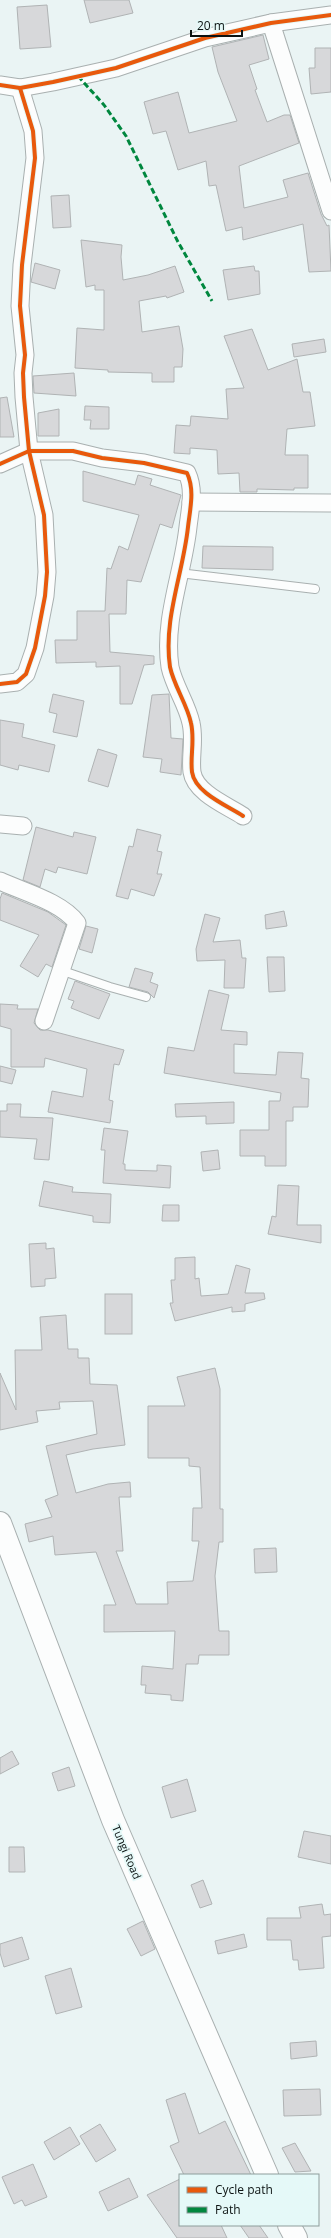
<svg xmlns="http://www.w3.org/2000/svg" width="331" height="2238" font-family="'Open Sans',sans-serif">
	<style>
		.building { fill: #d7d8da; stroke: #b0b3b4 }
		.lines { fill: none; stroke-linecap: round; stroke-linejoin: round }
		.lane-casing { stroke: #a9b0b0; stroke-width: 10 }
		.street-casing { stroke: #a9b0b0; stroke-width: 19 }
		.secondary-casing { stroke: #a9b0b0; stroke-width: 24 }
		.lane { stroke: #fcfdfd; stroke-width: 8 }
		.street { stroke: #fcfdfd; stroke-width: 17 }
		.secondary { stroke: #fcfdfd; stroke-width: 22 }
		.quiet { stroke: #00873e; stroke-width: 3; stroke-dasharray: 6 3; stroke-linecap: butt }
		.cycleway-casing { stroke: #e5f9f8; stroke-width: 6 }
		.cycleway { stroke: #e8590c; stroke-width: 4 }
		.labels { text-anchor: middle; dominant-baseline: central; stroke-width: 3.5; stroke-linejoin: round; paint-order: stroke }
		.street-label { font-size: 11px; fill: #0c1312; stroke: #e5f9f8 }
	</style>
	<rect width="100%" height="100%" fill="#eaf4f4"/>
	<g class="building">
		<path d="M84,0h45l4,13 -43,10z"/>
		<path d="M47,5l4,42 -31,2 -3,-42z"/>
		<path d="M263,35l6,24 -20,6 8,24 -2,1 12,32 17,-7h6l9,28 -60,23 5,42 44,-11 -5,-17 25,-7 13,41 6,12 2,-1 2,46 -22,1 -6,-48 -60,16 -1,-13 -16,4 -10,-46 -7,1 -3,-25 -28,9 -12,-39 -13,3 -9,-32 34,-10 11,41 48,-12 -19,-49 -6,-25z"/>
		<path d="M315,48h16v44l-20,2 -2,-26h6z"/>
		<path d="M69,195l2,32 -18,1 -2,-32z"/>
		<path d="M81,240l41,5 -1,12 2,23 25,-5 27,-9 9,26 -17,6 -1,-2 -27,5 3,31 37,-6 4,23 -1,18h-8v15h-22v-9l-44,-1v-2l-33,-2 2,-40 27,2v-40h-9v-5l-9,2z"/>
		<path d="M35,263l25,7 -5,19 -24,-7z"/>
		<path d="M254,266l1,5h4l1,23 -32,6 -5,-30z"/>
		<path d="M252,329l16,41 29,-11 6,33h7l5,34 -28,3 -2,26h23v33h-14v2l-37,-1v3h-17l-1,-19 -21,1 -1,-24 -27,-2v6l-16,-1 2,-28 14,1 1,-10 37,3 -2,-30 18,-1 -20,-52z"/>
		<path d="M324,339l2,13 -32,5 -2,-13z"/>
		<path d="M74,373l2,23 -42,-3 -1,-17z"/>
		<path d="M7,397l7,40h-14v-39z"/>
		<path d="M85,406l24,1v22h-19l1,-9h-7z"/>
		<path d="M59,409v27h-21v-23z"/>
		<path d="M83,471l52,14 3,-10 14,4 -2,6 31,10 -9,33 -12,-4 -19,58 -14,-2 -1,34h-17l1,38 44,4v8l-10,1 -12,39h-12v-38l-24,1v-5l-40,1 -1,-23h22v-29h28l2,-43 4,1 8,-23 9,4 11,-35 -56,-14z"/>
		<path d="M203,546l70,1v23l-71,-2z"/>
		<path d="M53,694l31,7 -7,36 -24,-5 4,-18 -8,-2z"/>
		<path d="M169,694l2,44 12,1 -2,36 -21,-3 2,-13 -19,-2 9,-62z"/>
		<path d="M0,720l24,4 -2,13 33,8 -6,27 -30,-7 -1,5 -18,-5z"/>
		<path d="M98,749l19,6 -9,32 -20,-6z"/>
		<path d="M36,827l37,10 1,-5 22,5 -9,37 -29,-7 -2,6 -11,-4 -5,18 -17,-7z"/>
		<path d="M137,829l24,6 -4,16 5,1 -5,22h5l-8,22 -23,-7 -3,10 -12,-3 13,-50 4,1z"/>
		<path d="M2,893l46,19 18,13 -14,42 -6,-3 -8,13 -18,-11 19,-31 -39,-15v-21z"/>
		<path d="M284,911l3,15 -21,3 -1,-14z"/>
		<path d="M205,914l15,4 -7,24 27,-2 2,18h4l-2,30h-20l1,-28 -28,1 -1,-12z"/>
		<path d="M86,926l12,3 -6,24 -13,-4z"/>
		<path d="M267,957h17l1,34 -16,1z"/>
		<path d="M135,968l18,5 -3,9 8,3 -4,13 -6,-6 -19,-5z"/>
		<path d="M75,981l35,13 -11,25 -28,-11 3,-7 -6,-2z"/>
		<path d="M209,990l20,5 -8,35 26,2v13l-13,-1v29l42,2 2,-23 25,1 -2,25 8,1 -1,28h-15v14h-7v45h-21v-10h-25v-26h29v-29h11l1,-8 -117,-20 4,-26 26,4z"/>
		<path d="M0,1004l18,1 -1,4h21l-4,14 6,7h8l76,20 -5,15 -5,-1 -5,36 4,1 -3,22 -62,-11 4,-21 31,6 4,-28 -42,-11 -1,9h-33v-38l-11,-3z"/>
		<path d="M0,1066l16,4 -4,14 -12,-3z"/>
		<path d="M234,1102v21l-28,1v-8l-30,1 -1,-13z"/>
		<path d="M7,1104h14l-1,13 33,1 -4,42 -15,-1 3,-20 -37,-2v-26h7z"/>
		<path d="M104,1128l24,3 -5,33h2v6l32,1v-6l14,1 -1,22 -67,-5 2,-33h-4z"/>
		<path d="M218,1150l2,19 -17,2 -2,-19z"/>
		<path d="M44,1181l29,6 -1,5 39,2 -1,29 -17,-1v-6l-54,-10z"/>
		<path d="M278,1185l21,1 -2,39h24v18l-53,-9 4,-18 4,1z"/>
		<path d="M163,1205h16v16h-17z"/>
		<path d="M46,1243v6l8,-1 2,30 -11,1v7l-14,1 -2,-43z"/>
		<path d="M195,1257v22l4,-1 2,18 27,-2 8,-29 14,4 -5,24h19l1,6 -20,5v7l-13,1v-5l-57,14 -5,-18h3l-2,-23h4v-22z"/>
		<rect x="105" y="1294" width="27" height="40"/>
		<path d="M66,1315l2,34h10v9h11l1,26 27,1 8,60 -32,4 -27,6 10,38 32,-9 22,-2 1,15h-12l4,54h-7l20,53h32l-1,-22 26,-1 6,-40h-7l1,-33h9l-2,-41 -11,-1v-8h-41v-52h37l-8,-29 38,-9 5,21v120h3v33h-4l-4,34 4,55h10v24h-30l-1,9h-12l-3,37 -12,-1v-5l-26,-2 1,-8h-5l1,-19 31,3 2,-38 -71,1v-27h12l-20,-53 -41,3 -2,-19 -24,6 -4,-18 27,-7 -7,-17 13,-5 -12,-49 51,-12 -4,-33 -34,1 1,7 -24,2 2,11 -38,8v-57l16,37 -1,-60h27l-2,-33z"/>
		<path d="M276,1548l1,24 -22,1 -1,-24z"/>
		<path d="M12,1751l7,13 -19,10v-16z"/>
		<path d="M69,1767l6,19 -17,5 -6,-18z"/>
		<path d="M187,1779l9,32 -25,7 -9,-31z"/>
		<path d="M304,1831l27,5v28l-33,-7z"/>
		<path d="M9,1847h15l1,25h-16z"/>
		<path d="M203,1880l9,24 -12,4 -9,-23z"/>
		<path d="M322,1904l2,11 7,-1v22l-9,1 2,31 -25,2 -1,-10h-5l-2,-20h-24v-22h34l-2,-11z"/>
		<path d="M143,1921l12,28 -14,7 -14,-27z"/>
		<path d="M244,1934l3,13 -29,7 -3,-13z"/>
		<path d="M22,1937l7,22 -25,8 -4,-14v-9z"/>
		<path d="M71,1968l11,39 -26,7 -11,-38z"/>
		<path d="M316,2041l1,15 -26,3 -1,-16z"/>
		<path d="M320,2089l1,26 -37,1 -1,-26z"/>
		<path d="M185,2093l14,41 26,-13 26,54h-67l-14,-29 9,-4 -13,-42z"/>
		<path d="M100,2124l16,26 -20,12 -16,-26z"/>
		<path d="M70,2127l10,17 -26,16 -10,-18z"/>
		<path d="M295,2143l16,28 -16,1 -13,-24z"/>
		<path d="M33,2164l14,33 -22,9 -3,-6 -8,4 -12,-27z"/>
		<path d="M129,2178l9,19 -30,14 -9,-19z"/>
		<path d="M180,2179v46h41l6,13h-50l-30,-43z"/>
		<path d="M240,2225h19l9,13h-19z"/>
	</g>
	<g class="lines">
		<defs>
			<g id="lane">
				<path d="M179,573l136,16"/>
				<path d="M60,970l50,17 36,10"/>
			</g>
			<g id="street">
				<path d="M271,23l60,188"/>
				<path d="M0,85l20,3 33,-6 63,-14 89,-30 66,-15 60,-8"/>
				<path d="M0,464l29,-13h44l29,7 42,5 43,10c8,17 3,36 1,54 -5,47 -25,92 -18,140 4,19 17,37 21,56 4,17 -1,33 1,49 3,21 36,34 51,44"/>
				<path d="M191,502l140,1"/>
				<path d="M0,684l17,-2 9,-8 9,-26 10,-52 2,-24 -3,-57 -15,-64 -5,-54 -1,-24 2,-18 -5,-49 2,-41 13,-107 -2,-27 -13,-43"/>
				<path d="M0,824l23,2"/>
				<path d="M0,881c24,11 62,21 77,42l-33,98"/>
			</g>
			<g id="secondary">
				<path d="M0,1523l113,297 154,355"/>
				<path d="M289,2225l7,13"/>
			</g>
		</defs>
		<use href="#lane" class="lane-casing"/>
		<use href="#street" class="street-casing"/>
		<use href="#secondary" class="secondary-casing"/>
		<use href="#lane" class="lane"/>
		<use href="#street" class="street"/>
		<use href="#secondary" class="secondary"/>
		<path class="quiet" d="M78,76l26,29 22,31 52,106 34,59"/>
		<defs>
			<g id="cycleway">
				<path d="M0,85l20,3 33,-6 63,-14 89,-30 66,-15 60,-8"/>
				<path d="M0,464l29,-13h44l29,7 42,5 43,10c8,17 3,36 1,54 -5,47 -25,92 -18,140 4,19 17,37 21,56 4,17 -1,33 1,49 3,21 36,34 51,44"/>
				<path d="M0,684l17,-2 9,-8 9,-26 10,-52 2,-24 -3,-57 -15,-64 -5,-54 -1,-24 2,-18 -5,-49 2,-41 13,-107 -2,-27 -13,-43"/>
			</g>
		</defs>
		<use href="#cycleway" class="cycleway-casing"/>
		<use href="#cycleway" class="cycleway"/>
	</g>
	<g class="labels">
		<g class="street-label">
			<text transform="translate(127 1852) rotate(67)">Tungi Road</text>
		</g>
	</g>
	<rect x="179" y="2174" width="140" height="52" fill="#e5f9f8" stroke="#8e9d9c"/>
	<rect x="187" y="2187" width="20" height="6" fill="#e8590c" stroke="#8e9d9c"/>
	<text x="215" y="2194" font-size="12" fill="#0c1312">Cycle path</text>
	<rect x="187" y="2207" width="20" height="6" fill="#00873e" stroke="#8e9d9c"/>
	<text x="215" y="2214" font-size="12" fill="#0c1312">Path</text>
	<path d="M191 30v6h51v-6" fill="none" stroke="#0c1312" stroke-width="2"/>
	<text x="197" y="30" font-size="12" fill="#0c1312" stroke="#e5f9f8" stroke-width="3" paint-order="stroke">20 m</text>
</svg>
